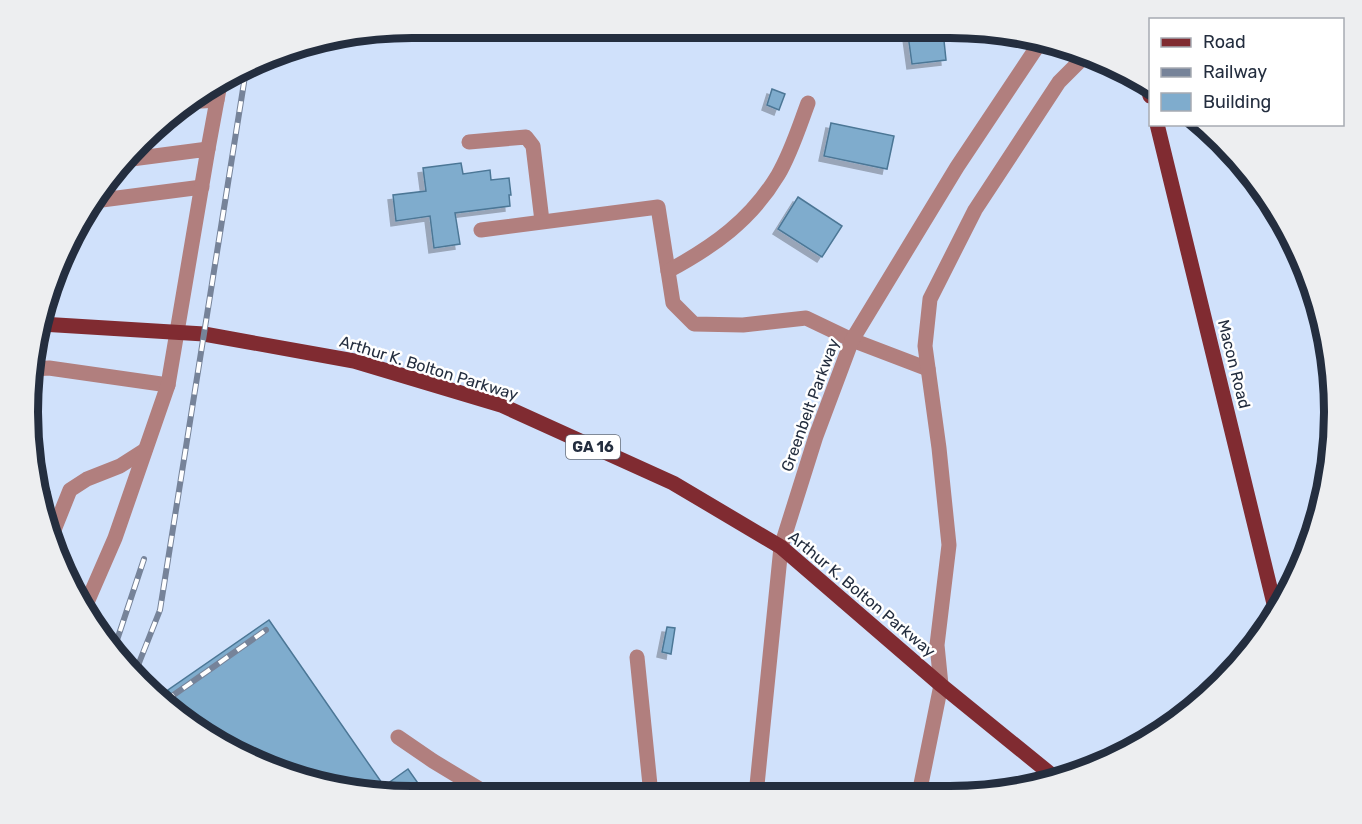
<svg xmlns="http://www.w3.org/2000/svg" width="1362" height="824" font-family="Rubik,sans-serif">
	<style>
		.building { fill: #7faccd; stroke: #4c7796; stroke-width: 1.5; filter: url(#shadow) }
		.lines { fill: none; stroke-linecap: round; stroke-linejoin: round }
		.minor { stroke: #b17f7e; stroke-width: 15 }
		.major { stroke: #802b31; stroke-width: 15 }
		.rail-casing { stroke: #768399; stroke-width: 6 }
		.rail { stroke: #fff; stroke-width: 4; stroke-dasharray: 11; stroke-linecap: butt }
		.labels { text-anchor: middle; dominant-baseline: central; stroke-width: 5; stroke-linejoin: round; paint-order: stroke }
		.shield { fill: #fff; stroke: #666d79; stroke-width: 1.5 }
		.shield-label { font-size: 15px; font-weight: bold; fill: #242e3f }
		.street-label { font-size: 16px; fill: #242e3f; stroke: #fff }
		.rim { fill: none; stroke: #242e3f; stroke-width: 8 }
	</style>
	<defs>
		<filter id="shadow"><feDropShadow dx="-5" dy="5" stdDeviation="0" flood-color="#0004"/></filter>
	</defs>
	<rect width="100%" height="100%" fill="#d0e1fb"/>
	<g class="building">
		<path d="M943,31l3,29 -34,4 -4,-29z"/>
		<path d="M772,89l13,5 -6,16 -12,-5z"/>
		<path d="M831,123l63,13 -7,33 -63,-13z"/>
		<path d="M461,163l2,11 27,-4 1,10 18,-2 2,17h-2l1,11 -55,7 5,31 -26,4 -4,-32 -34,5 -3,-26 33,-4 -3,-23z"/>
		<path d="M798,197l44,29 -20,31 -44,-28z"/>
		<path d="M40,489l10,3 -7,17z"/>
		<path d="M269,620l115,166 24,-17 19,27h-41l-98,-20 -93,-47 -27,-39z"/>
		<path d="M667,627l8,1 -4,26 -9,-2z"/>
	</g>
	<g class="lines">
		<g class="minor">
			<path d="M186,102l31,-2"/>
			<path d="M469,142l57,-5 7,9 9,75"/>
			<path d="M208,149l12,-65"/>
			<path d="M94,201l108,-14"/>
			<path d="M481,230l177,-23 15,96 21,21 49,1 63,-7 46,22 76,29"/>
			<path d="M668,271c45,-24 83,-51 110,-96 13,-22 21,-48 30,-72"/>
			<path d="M34,369l15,-1 119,17 40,-236 -84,11"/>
			<path d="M50,540l20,-50 17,-11 33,-13 25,-16"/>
			<path d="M85,607l30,-69 53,-153"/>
			<path d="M637,657l14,138"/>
			<path d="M398,737l35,24 58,35"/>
			<path d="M919,794l22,-109 -4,-40 12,-100 -10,-97 -14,-102 5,-47 45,-89 84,-128 28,-28"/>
			<path d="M756,795l25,-248 35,-111 36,-96 105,-173 84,-126"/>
		</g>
		<g class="major">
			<path d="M1147,84l3,12"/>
			<path d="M1157,124l119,488"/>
			<path d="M41,324l163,10 150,27 147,44 172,78 108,64 160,138 112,91"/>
		</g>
		<defs>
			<g id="rail">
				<path d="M113,652l31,-93"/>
				<path d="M135,673l25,-63 86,-540"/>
				<path d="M165,701l101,-71"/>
			</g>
		</defs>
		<use href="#rail" class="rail-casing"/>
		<use href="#rail" class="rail"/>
	</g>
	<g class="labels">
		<rect class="shield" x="566" y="435" width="54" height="24" rx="4.5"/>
		<g class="shield-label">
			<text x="593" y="447">GA 16</text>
		</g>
		<g class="street-label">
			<text transform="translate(1234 364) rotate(76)">Macon Road</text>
			<text transform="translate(429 368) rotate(17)">Arthur K. Bolton Parkway</text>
			<text transform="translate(810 405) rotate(-70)">Greenbelt Parkway</text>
			<text transform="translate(862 594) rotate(40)">Arthur K. Bolton Parkway</text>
		</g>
	</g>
	<path d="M0 0H1362V824H0ZM412 38H950A374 374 0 0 1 1324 412V412A374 374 0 0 1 950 786H412A374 374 0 0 1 38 412V412A374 374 0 0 1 412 38Z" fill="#edeef0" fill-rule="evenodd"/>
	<path class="rim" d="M412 38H950A374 374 0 0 1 1324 412V412A374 374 0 0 1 950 786H412A374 374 0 0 1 38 412V412A374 374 0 0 1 412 38Z"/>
	<rect x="1149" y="18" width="195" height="108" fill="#ffffff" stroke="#a7abb2" stroke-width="1.5"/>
	<rect x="1161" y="38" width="30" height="9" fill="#802b31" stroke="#a7abb2" stroke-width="1.5"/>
	<text x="1203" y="48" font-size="18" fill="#242e3f">Road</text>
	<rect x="1161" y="68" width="30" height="9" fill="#768399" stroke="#a7abb2" stroke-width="1.5"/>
	<text x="1203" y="78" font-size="18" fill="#242e3f">Railway</text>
	<rect x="1161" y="93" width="30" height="18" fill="#7faccd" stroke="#a7abb2" stroke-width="1.5"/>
	<text x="1203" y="108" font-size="18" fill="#242e3f">Building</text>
</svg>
